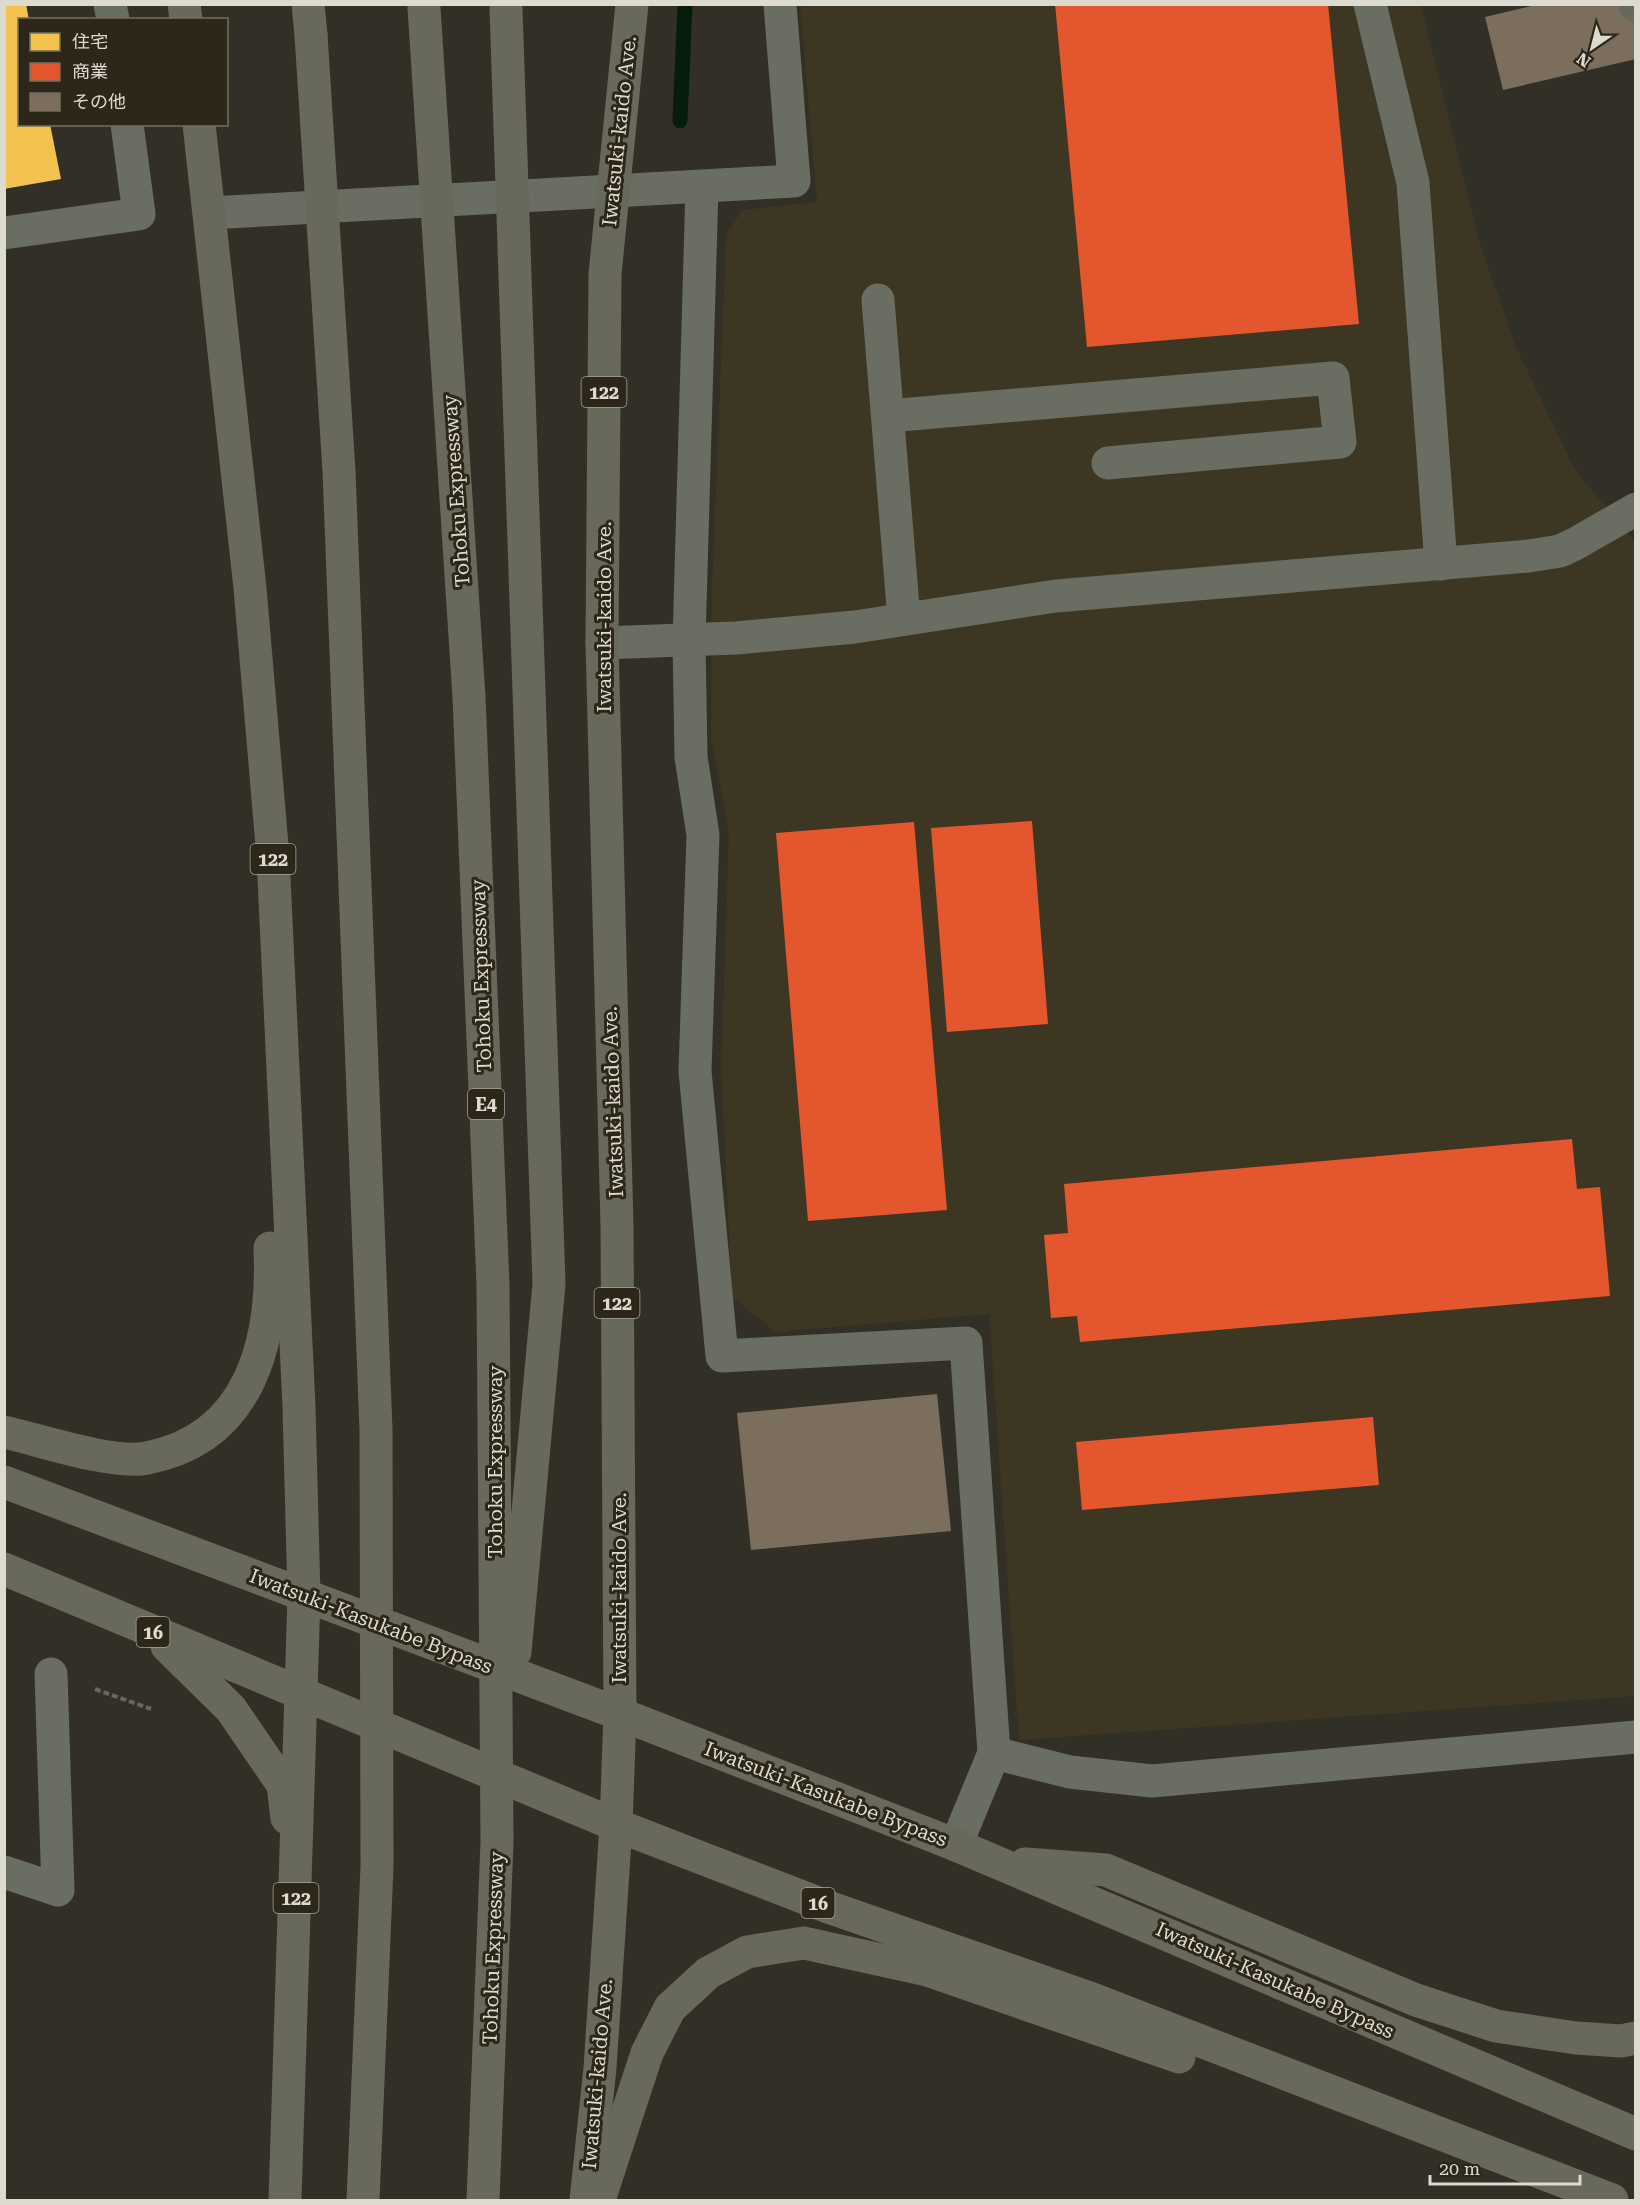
<svg xmlns="http://www.w3.org/2000/svg" width="1640" height="2205" font-family="'Roboto Serif','Noto Sans JP',serif">
	<style>
		.built { fill: #3c3622 }
		.homes { fill: #f2c14e }
		.shops { fill: #e4572e }
		.lines { fill: none; stroke-linecap: round; stroke-linejoin: round }
		.stream { stroke: #071d0c; stroke-width: 15 }
		.building { fill: #7c6e5d }
		.path { stroke: #67675e; stroke-width: 4; stroke-dasharray: 6 3; stroke-linecap: butt }
		.minor { stroke: #6a6d61; stroke-width: 33 }
		.highway { stroke: #68695a; stroke-width: 33 }
		.highway-bridge { stroke: #68695a; stroke-width: 33 }
		.labels { text-anchor: middle; dominant-baseline: central; stroke-width: 6; stroke-linejoin: round; paint-order: stroke }
		.shield { fill: #2c2718; stroke: #a8a499; stroke-width: 1.5 }
		.shield-label { font-size: 18px; font-weight: bold; fill: #dddad0 }
		.street-label { font-size: 20px; fill: #dddad0; stroke: #2c2718 }
	</style>
	<rect width="100%" height="100%" fill="#322f26"/>
	<path class="built" d="M800,5h621l59,239 37,105 58,121 60,72v1154l-616,44 -30,-426 -213,18 -44,-35 -11,-228 8,-237 -18,-95 1,-149 14,-353 16,-25 75,-8z"/>
	<path class="homes" d="M4,4h22l3,16h-9v104h30l11,55 -57,10z"/>
	<g class="shops">
		<path d="M1055,4h273l31,320 -272,23z"/>
		<path d="M1032,821l16,203 -101,8 -16,-204z"/>
		<path d="M914,822l33,388 -139,11 -32,-388z"/>
		<path d="M1572,1139l5,50 23,-2 10,109 -530,46 -3,-26 -26,2 -7,-83 24,-2 -4,-49z"/>
		<path d="M1373,1417l6,68 -297,25 -6,-68z"/>
	</g>
	<g class="lines">
		<path class="stream" d="M680,121l5,-117"/>
	</g>
	<g class="building">
		<path d="M1540,4h96v55l-133,31 -18,-73z"/>
		<path d="M937,1394l14,137 -200,19 -14,-137z"/>
	</g>
	<g class="lines">
		<path class="path" d="M95,1689l56,20"/>
		<g class="minor">
			<path d="M110,4l3,16"/>
			<path d="M1370,4l43,179 28,381"/>
			<path d="M702,187l-13,454 2,116 12,78 -8,236 27,285 244,-13 28,410 -38,92"/>
			<path d="M210,213l584,-32 -14,-177"/>
			<path d="M4,233l135,-19 -12,-90"/>
			<path d="M878,300l26,319"/>
			<path d="M888,416l445,-38 7,64 -232,21"/>
			<path d="M602,643l134,-5 119,-11 201,-31 473,-40 31,-5 15,-7 61,-35"/>
			<path d="M994,1753l76,19 82,9 484,-44"/>
			<path d="M4,1872l54,18 -7,-216"/>
		</g>
		<g class="highway">
			<path d="M184,4l2,16"/>
			<path d="M308,4l3,31"/>
			<path d="M1635,4l1,2"/>
			<path d="M199,124l51,464 23,269 26,550 5,189 -19,604"/>
			<path d="M4,1432c36,8 109,33 143,26 105,-20 127,-119 123,-210"/>
			<path d="M4,1482l616,232 336,131 680,289"/>
			<path d="M4,1569l612,256 215,83 256,89 525,203"/>
			<path d="M167,1646l64,63 52,76 4,33"/>
			<path d="M1025,1864l81,6 310,130 80,26 80,12 45,3 15,-3"/>
			<path d="M586,2200l14,-132 16,-243 4,-111 -3,-488 -15,-583 3,-369 27,-270"/>
			<path d="M599,2200l48,-147 23,-45 38,-35 39,-21 57,-9 123,27 252,87"/>
		</g>
		<g class="highway-bridge">
			<path d="M424,8l45,689 24,588 4,557 -14,358"/>
			<path d="M506,9l43,1275 -34,368"/>
			<path d="M311,35l28,436 37,959 1,436 -14,334"/>
		</g>
	</g>
	<g class="labels">
		<g class="shield">
			<rect x="581.5" y="377" width="45" height="30" rx="4.5"/>
			<rect x="250.5" y="844" width="45" height="30" rx="4.5"/>
			<rect x="468" y="1089" width="36" height="30" rx="4.5"/>
			<rect x="594.5" y="1288" width="45" height="30" rx="4.5"/>
			<rect x="136.5" y="1617" width="33" height="30" rx="4.5"/>
			<rect x="273.5" y="1883" width="45" height="30" rx="4.5"/>
			<rect x="801.5" y="1888" width="33" height="30" rx="4.5"/>
		</g>
		<g class="shield-label">
			<text x="604" y="392">122</text>
			<text x="273" y="859">122</text>
			<text x="486" y="1104">E4</text>
			<text x="617" y="1303">122</text>
			<text x="153" y="1632">16</text>
			<text x="296" y="1898">122</text>
			<text x="818" y="1903">16</text>
		</g>
		<g class="street-label">
			<text transform="translate(619 131) rotate(-84)">Iwatsuki-kaido Ave.</text>
			<text transform="translate(456 491) rotate(-94)">Tohoku Expressway</text>
			<text transform="translate(604 617) rotate(-90)">Iwatsuki-kaido Ave.</text>
			<text transform="translate(481 976) rotate(-92)">Tohoku Expressway</text>
			<text transform="translate(613 1102) rotate(-92)">Iwatsuki-kaido Ave.</text>
			<text transform="translate(495 1462) rotate(-90)">Tohoku Expressway</text>
			<text transform="translate(619 1588) rotate(-90)">Iwatsuki-kaido Ave.</text>
			<text transform="translate(371 1621) rotate(21)">Iwatsuki-Kasukabe Bypass</text>
			<text transform="translate(826 1794) rotate(21)">Iwatsuki-Kasukabe Bypass</text>
			<text transform="translate(493 1948) rotate(-88)">Tohoku Expressway</text>
			<text transform="translate(1275 1980) rotate(24)">Iwatsuki-Kasukabe Bypass</text>
			<text transform="translate(597 2074) rotate(-85)">Iwatsuki-kaido Ave.</text>
		</g>
	</g>
	<rect width="1640" height="2205" fill="none" stroke="#dddad0" stroke-width="12"/>
	<rect x="18" y="18" width="210" height="108" fill="#2c2718" stroke="#736f62" stroke-width="1.5"/>
	<rect x="30" y="33" width="30" height="18" fill="#f2c14e" stroke="#736f62" stroke-width="1.5"/>
	<text x="72" y="48" font-size="18" fill="#dddad0">住宅</text>
	<rect x="30" y="63" width="30" height="18" fill="#e4572e" stroke="#736f62" stroke-width="1.5"/>
	<text x="72" y="78" font-size="18" fill="#dddad0">商業</text>
	<rect x="30" y="93" width="30" height="18" fill="#7c6e5d" stroke="#736f62" stroke-width="1.5"/>
	<text x="72" y="108" font-size="18" fill="#dddad0">その他</text>
	<g transform="translate(1592 48) rotate(215)" stroke="#2c2718" stroke-width="4.5" paint-order="stroke">
	<path d="M0-4.5L10 22L0 15L-10 22Z" fill="#dddad0"/>
	<text y="-9" font-size="16" font-weight="bold" text-anchor="middle" fill="#dddad0">N</text>
	</g>
	<path d="M1430 2175v9h150v-9" fill="none" stroke="#dddad0" stroke-width="3"/>
	<text x="1439" y="2175" font-size="18" fill="#dddad0" stroke="#2c2718" stroke-width="4.5" paint-order="stroke">20 m</text>
</svg>
